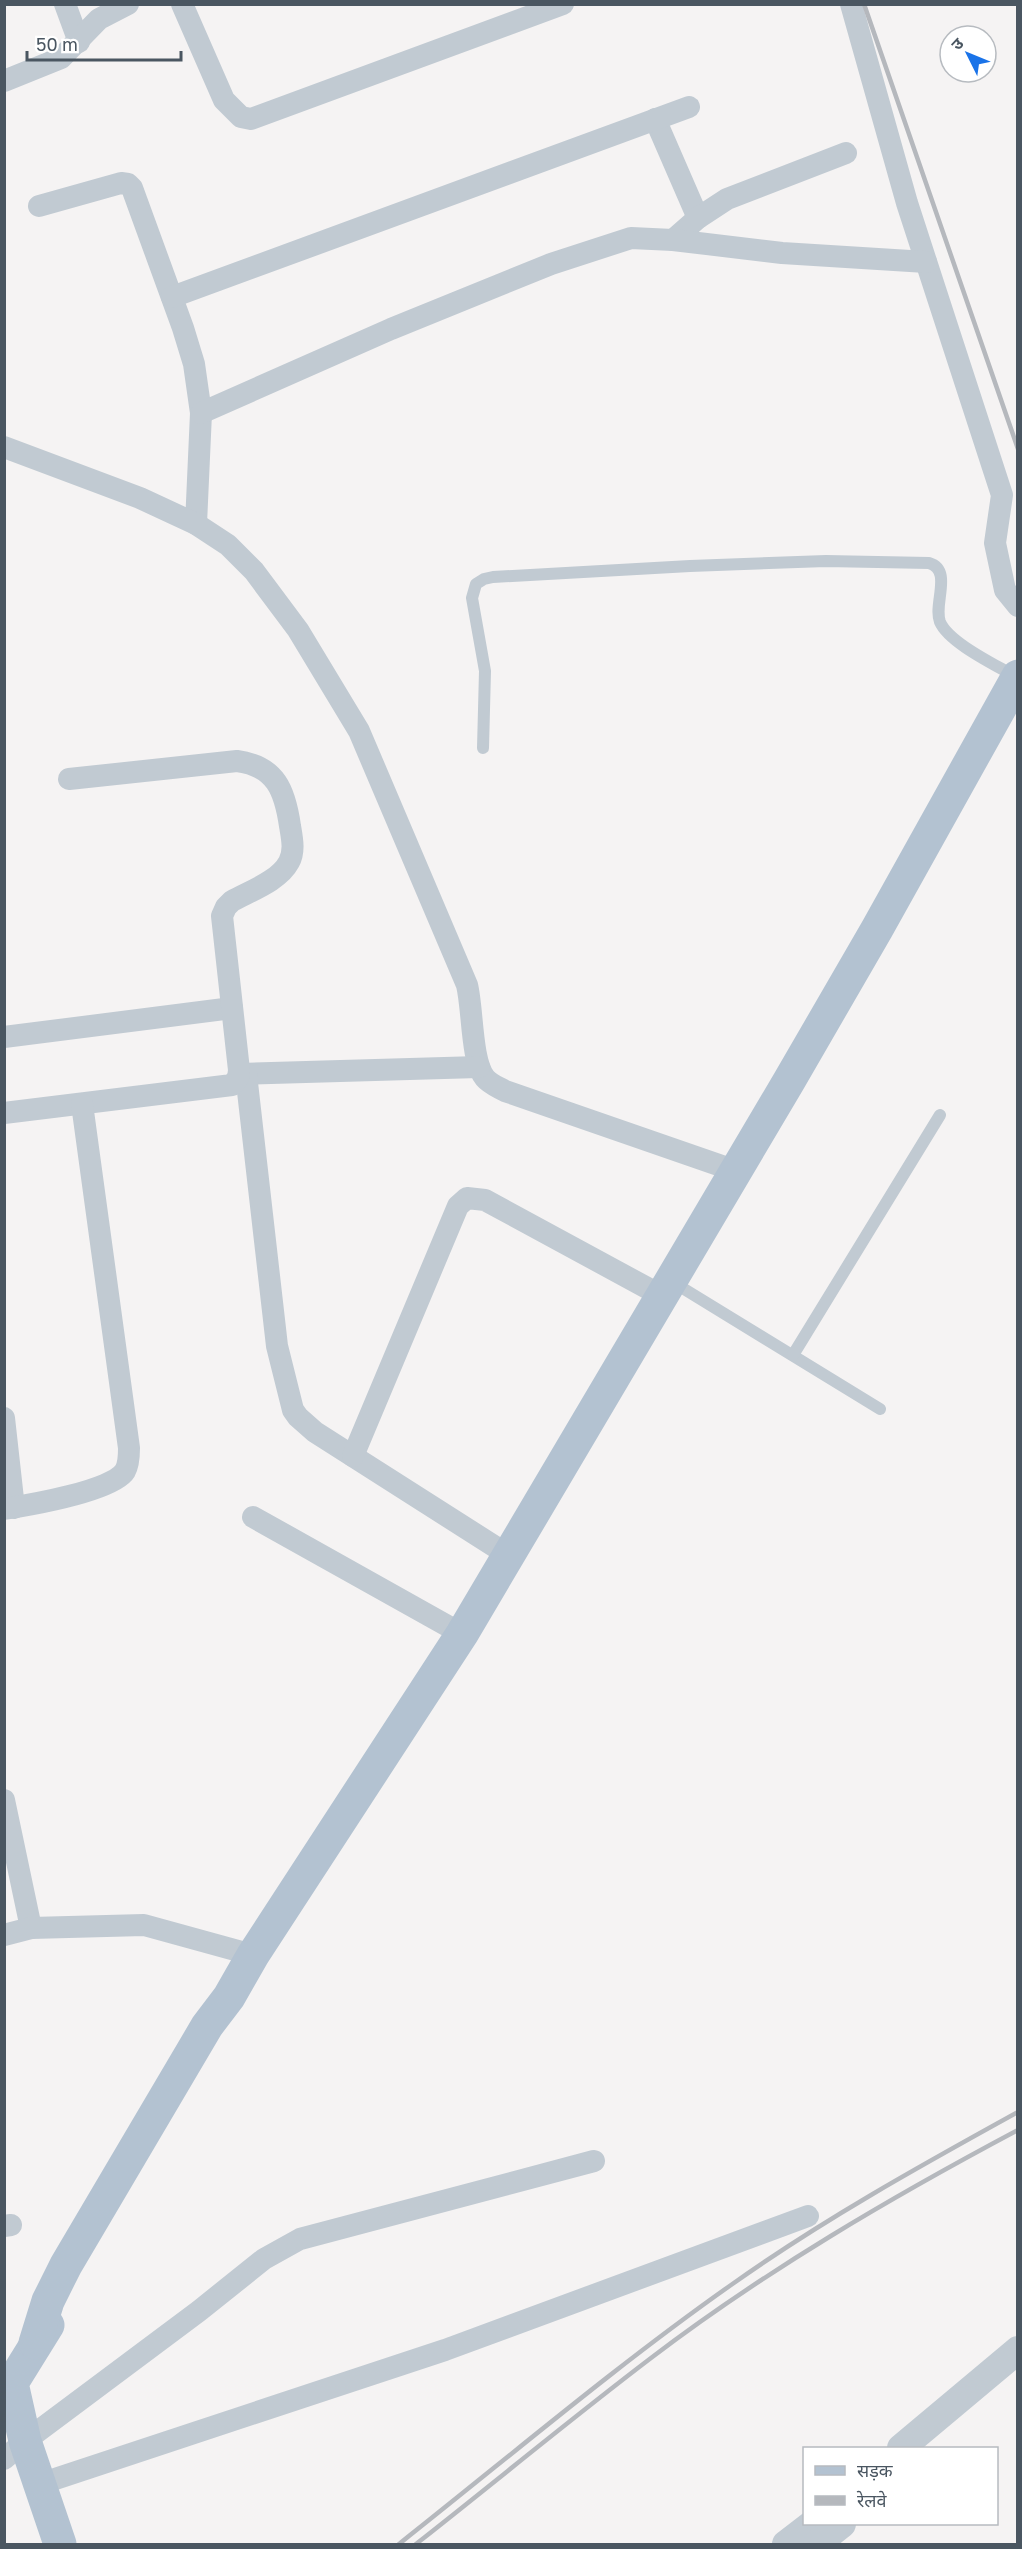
<svg xmlns="http://www.w3.org/2000/svg" width="1022" height="2549" font-family="'Golos Text','Noto Sans Devanagari',sans-serif">
	<style>
		.lines { fill: none; stroke-linecap: round; stroke-linejoin: round }
		.service { stroke: #c1cad2; stroke-width: 12 }
		.minor { stroke: #c1cad2; stroke-width: 22 }
		.tertiary { stroke: #c1cad2; stroke-width: 28 }
		.primary { stroke: #b3c2d1; stroke-width: 33 }
		.rail { stroke: #b5b8bd; stroke-width: 4.5 }
	</style>
	<rect width="100%" height="100%" fill="#f5f3f3"/>
	<g class="lines">
		<g class="service">
			<path d="M483,748l2,-77 -13,-73 4,-14 8,-5 9,-2 197,-11 136,-5 103,2c24,7 4,41 11,59 9,21 56,43 76,55"/>
			<path d="M671,1281l209,128"/>
			<path d="M793,1355l147,-240"/>
		</g>
		<g class="minor">
			<path d="M65,4l14,38"/>
			<path d="M182,4l42,96 17,17 10,2 312,-115"/>
			<path d="M851,4l56,199 95,292 -7,48 10,47 13,16"/>
			<path d="M4,81l57,-23 38,-39 29,-15"/>
			<path d="M655,119l43,99"/>
			<path d="M39,206l82,-23 7,1 4,4 51,140 11,36 7,49 -5,111"/>
			<path d="M673,240l25,-22 29,-19 119,-46"/>
			<path d="M172,297l517,-190"/>
			<path d="M201,413l190,-84 160,-65 80,-26 42,2 109,13 144,9"/>
			<path d="M4,447l136,51 56,26 32,21 26,26 44,59 61,101 108,254c6,24 4,76 18,93 5,6 13,9 20,13l231,80"/>
			<path d="M4,1037l228,-29"/>
			<path d="M239,1074l240,-7"/>
			<path d="M246,1074l31,272 16,64 5,7 17,15 193,123"/>
			<path d="M4,1113l228,-28 6,-7 1,-8 -17,-154 4,-9 6,-6c18,-10 47,-20 57,-39 6,-11 3,-24 1,-36 -5,-35 -14,-60 -53,-65l-168,18"/>
			<path d="M4,1418l10,90"/>
			<path d="M353,1456l105,-250 9,-8 18,2 177,96"/>
			<path d="M4,1509c25,-4 109,-18 121,-38 4,-7 4,-16 4,-23l-47,-344"/>
			<path d="M253,1517l209,117"/>
			<path d="M4,1800l27,128"/>
			<path d="M4,1935l27,-7 113,-3 109,30"/>
			<path d="M4,2226l7,-1"/>
			<path d="M4,2459l21,-18 174,-130 65,-52 36,-20 294,-78"/>
			<path d="M40,2484l405,-134 363,-134"/>
		</g>
		<g class="tertiary">
			<path d="M901,2448l117,-98"/>
			<path d="M786,2544l26,-20"/>
			<path d="M817,2544l25,-20"/>
		</g>
		<g class="primary">
			<path d="M48,2325l-36,58 13,58 35,103"/>
			<path d="M35,2343l13,-42 18,-36 141,-239 22,-29 24,-42 209,-321 327,-553 88,-152 141,-253"/>
		</g>
		<g class="rail">
			<path d="M864,4l154,445"/>
			<path d="M399,2544c110,-87 217,-178 332,-259 90,-64 189,-119 287,-173"/>
			<path d="M416,2544c79,-62 156,-126 235,-186 114,-87 241,-161 367,-228"/>
		</g>
	</g>
	<rect width="1022" height="2549" fill="none" stroke="#4a5661" stroke-width="12"/>
	<rect x="803" y="2447" width="195" height="78" fill="#ffffff" stroke="#b7bbc0" stroke-width="1.5"/>
	<rect x="815" y="2466" width="30" height="9" fill="#b3c2d1" stroke="#b7bbc0" stroke-width="1.5"/>
	<text x="857" y="2477" font-size="18" fill="#4a5661">सड़क</text>
	<rect x="815" y="2496" width="30" height="9" fill="#b5b8bd" stroke="#b7bbc0" stroke-width="1.5"/>
	<text x="857" y="2507" font-size="18" fill="#4a5661">रेलवे</text>
	<g transform="translate(968 54) rotate(313)"><circle r="28" fill="#ffffff" stroke="#b7bbc0" stroke-width="1.5"/>
	<path d="M0-4.5L10 22L0 15L-10 22Z" fill="#1a73e8"/>
	<text y="-9" font-size="16" font-weight="bold" text-anchor="middle" fill="#4a5661">उ</text>
	</g>
	<path d="M27 51v9h154v-9" fill="none" stroke="#4a5661" stroke-width="3"/>
	<text x="36" y="51" font-size="18" fill="#4a5661" stroke="#ffffff" stroke-width="4.5" paint-order="stroke">50 m</text>
</svg>
